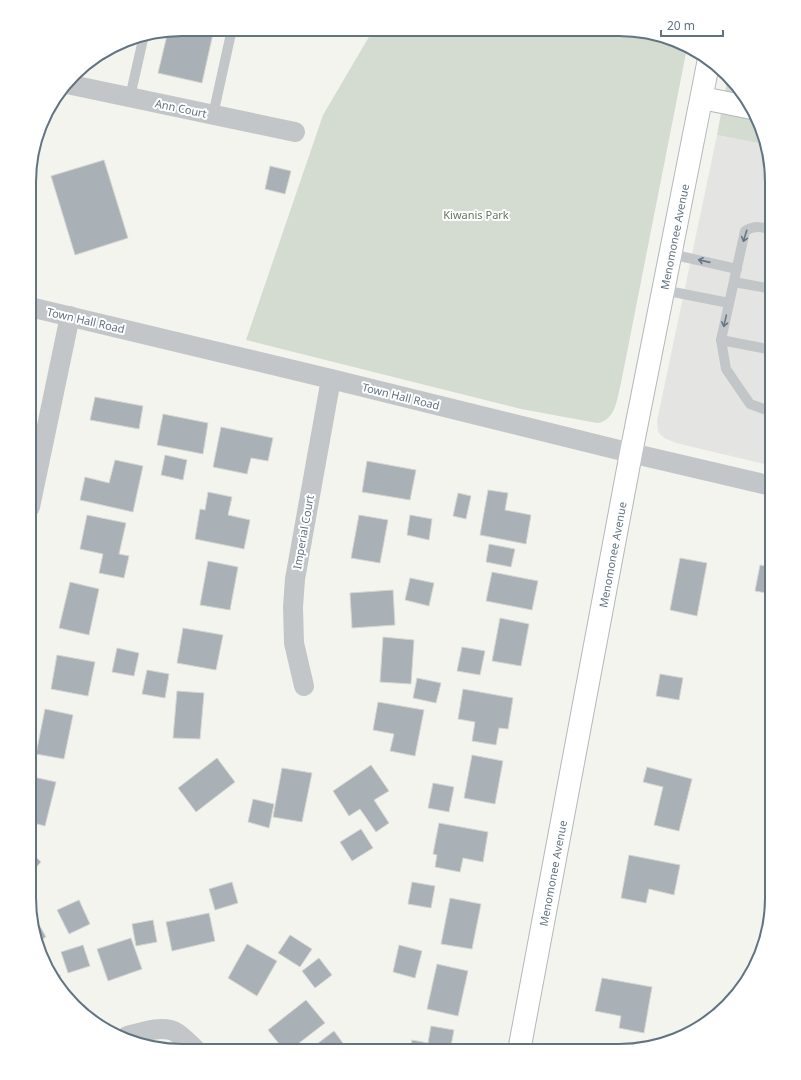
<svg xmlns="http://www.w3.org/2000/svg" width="801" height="1080" font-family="'Noto Sans',sans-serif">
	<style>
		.built { fill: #e4e5e3 }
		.green { fill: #d4dbd0 }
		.building { fill: #a9b1b6; stroke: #d5d5d2 }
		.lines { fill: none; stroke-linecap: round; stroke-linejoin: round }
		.secondary-casing { stroke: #b2b8bc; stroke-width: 24 }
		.lane { stroke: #c3c6c9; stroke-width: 10 }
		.street { stroke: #c3c6c9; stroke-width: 20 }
		.secondary { stroke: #fff; stroke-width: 22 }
		.oneway { stroke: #677785 }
		.labels { text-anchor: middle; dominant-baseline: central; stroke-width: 4; stroke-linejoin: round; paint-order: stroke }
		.street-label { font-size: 11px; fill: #627381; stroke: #fff }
		.park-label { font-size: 11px; fill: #657861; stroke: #fff }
		.rim { fill: none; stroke: #627381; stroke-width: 2 }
	</style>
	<rect width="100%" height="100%" fill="#f4f4ef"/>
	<path class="built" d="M717,135l46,9 9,38v284l-96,-23 -12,-5 -6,-6 -1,-11z"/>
	<g class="green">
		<path d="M373,30h266l48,18 -66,335c-4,15 -5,38 -24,40l-76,-14 -275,-69 77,-225z"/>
		<path d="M728,76l6,5 22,33 7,30 -46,-9z"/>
	</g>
	<g class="building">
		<path d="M182,29h32l-12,54 -44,-10 10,-42z"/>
		<path d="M104,160l24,78 -53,17 -24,-79z"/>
		<path d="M270,166l21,5 -6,23 -20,-5z"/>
		<path d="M95,397l48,9 -4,23 -49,-9z"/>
		<path d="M163,414l45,9 -5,31 -46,-9z"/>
		<path d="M221,427l52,11 -5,23 -17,-3 -4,16 -34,-7z"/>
		<path d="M165,455l22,5 -4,20 -22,-5z"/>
		<path d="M115,460l28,6 -10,46 -53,-12 5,-23 24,6z"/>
		<path d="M367,461l49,9 -6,30 -48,-8z"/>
		<path d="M488,490l20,3 -3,17 26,5 -5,29 -46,-9z"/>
		<path d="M208,492l24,5 -4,18 22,5 -6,29 -49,-10 5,-30 5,1z"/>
		<path d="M458,493l13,3 -5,23 -13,-3z"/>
		<path d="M87,515l39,8 -7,31 10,2 -5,22 -25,-5 4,-19 -23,-5z"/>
		<path d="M359,515l29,5 -8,43 -29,-5z"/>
		<path d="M410,515l22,4 -3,21 -22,-5z"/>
		<path d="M489,544l26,5 -4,18 -25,-5z"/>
		<path d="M680,558l27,5 -10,53 -27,-6z"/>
		<path d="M208,561l30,6 -8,43 -30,-5z"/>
		<path d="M760,565l12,2v27l-17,-3z"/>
		<path d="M492,572l46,9 -6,29 -46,-9z"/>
		<path d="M410,578l24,5 -5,23 -24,-6z"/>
		<path d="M70,582l29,7 -10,46 -30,-7z"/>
		<path d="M393,590l2,35 -43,3 -2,-35z"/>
		<path d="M500,618l29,6 -8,42 -29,-5z"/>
		<path d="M183,628l40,7 -7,35 -39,-7z"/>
		<path d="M383,637l31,3 -3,44 -31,-2z"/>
		<path d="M462,647l23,4 -5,24 -23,-4z"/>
		<path d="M117,648l22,5 -5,23 -22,-4z"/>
		<path d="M57,655l38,7 -7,34 -37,-7z"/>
		<path d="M147,670l22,4 -4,24 -23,-4z"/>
		<path d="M660,674l23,4 -4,22 -23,-4z"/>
		<path d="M417,678l24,5 -5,20 -23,-5z"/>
		<path d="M463,689l50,9 -5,31 -9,-1 -3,17 -24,-4 3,-19 -17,-3z"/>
		<path d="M177,691l27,2 -4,46 -27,-1z"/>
		<path d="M378,702l46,8 -9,46 -25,-5 4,-17 -21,-4z"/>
		<path d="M45,709l28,6 -9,44 -28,-5z"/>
		<path d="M472,755l31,6 -8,43 -31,-6z"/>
		<path d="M217,758l18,24 -39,30 -18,-24z"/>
		<path d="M371,765l18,26 -15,9 15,23 -13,9 -16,-23 -11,7 -16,-25z"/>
		<path d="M647,767l45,12 -13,52 -25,-6 9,-38 -20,-5z"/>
		<path d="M282,768l30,5 -10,49 -29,-5z"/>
		<path d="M29,776l27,6 -11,44 -16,-4z"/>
		<path d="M433,783l21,4 -5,25 -21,-4z"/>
		<path d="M253,799l21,5 -5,24 -21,-6z"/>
		<path d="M439,823l49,9 -5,30 -20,-4 -3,14 -25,-5 2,-12 -4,-1z"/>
		<path d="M361,829l12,19 -21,13 -12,-19z"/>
		<path d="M29,850l12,12 -12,13z"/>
		<path d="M629,855l51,10 -6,30 -25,-6 -3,14 -25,-5z"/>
		<path d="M232,882l6,21 -23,7 -6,-21z"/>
		<path d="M412,882l23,4 -4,22 -23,-4z"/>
		<path d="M450,898l31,6 -9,45 -31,-5z"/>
		<path d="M79,900l11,24 -21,10 -12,-24z"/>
		<path d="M32,912l14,25 -7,4z"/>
		<path d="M209,913l6,28 -43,10 -6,-29z"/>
		<path d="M153,920l4,22 -21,4 -4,-22z"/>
		<path d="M290,935l22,14 -12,18 -22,-14z"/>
		<path d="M131,938l11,31 -34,12 -11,-32z"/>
		<path d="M247,944l30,17 -20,35 -29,-18z"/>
		<path d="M83,945l7,21 -22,7 -7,-21z"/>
		<path d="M399,945l23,6 -7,27 -22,-6z"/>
		<path d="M319,958l13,17 -17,13 -13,-17z"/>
		<path d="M437,964l31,7 -10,45 -31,-7z"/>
		<path d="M60,975l3,18 -11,-17z"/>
		<path d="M602,978l50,9 -8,46 -25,-5 2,-12 -26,-5z"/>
		<path d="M306,1000l19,23 -35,27h-6l-16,-20z"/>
		<path d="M431,1026l23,4 -4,21 -40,-1 2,-10 16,3z"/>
		<path d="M334,1031l14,19h-39z"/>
	</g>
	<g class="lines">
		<defs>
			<g id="secondary">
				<path d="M702,98l50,10"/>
				<path id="s1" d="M519,1051l112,-598 78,-394"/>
			</g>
		</defs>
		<use href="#secondary" class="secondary-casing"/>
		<g class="lane">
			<path d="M130,97l14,-62"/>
			<path d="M213,115l19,-86"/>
			<path d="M671,254l66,15"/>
			<path d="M734,282l38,7"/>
			<path d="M663,290l66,13"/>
			<path d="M721,340l51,10"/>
			<path d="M772,412l-22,-8 -24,-35 -5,-29 24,-109c10,-6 17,-4 27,-1"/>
		</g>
		<g class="street">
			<path d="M67,84l228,48"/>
			<path d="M30,307l301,72 300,74 141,33"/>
			<path d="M30,507l40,-191"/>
			<path d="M304,686l-10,-43 -1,-36 2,-28 36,-200"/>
			<path d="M127,1036c14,-3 36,-12 50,-3 7,5 13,11 19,17"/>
		</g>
		<use href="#secondary" class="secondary"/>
	</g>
	<defs><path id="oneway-shaft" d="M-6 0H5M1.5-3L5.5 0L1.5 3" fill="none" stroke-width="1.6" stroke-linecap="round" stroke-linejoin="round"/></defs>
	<g class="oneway">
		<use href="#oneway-shaft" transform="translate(745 236) rotate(107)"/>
		<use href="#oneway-shaft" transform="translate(704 261) rotate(-167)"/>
		<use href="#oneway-shaft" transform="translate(725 321) rotate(103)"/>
	</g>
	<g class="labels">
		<g class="street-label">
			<text transform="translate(181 108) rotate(12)">Ann Court</text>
			<text stroke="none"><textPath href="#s1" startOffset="829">Menomonee Avenue</textPath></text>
			<text transform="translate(86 320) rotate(13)">Town Hall Road</text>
			<text transform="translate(401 396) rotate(14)">Town Hall Road</text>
			<text transform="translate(303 532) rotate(-80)">Imperial Court</text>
			<text stroke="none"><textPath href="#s1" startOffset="505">Menomonee Avenue</textPath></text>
			<text stroke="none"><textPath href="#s1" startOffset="181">Menomonee Avenue</textPath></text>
		</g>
		<g class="park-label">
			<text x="476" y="214">Kiwanis Park</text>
		</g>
	</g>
	<path d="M0 0H801V1080H0ZM182 36H619A146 146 0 0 1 765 182V898A146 146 0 0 1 619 1044H182A146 146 0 0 1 36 898V182A146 146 0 0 1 182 36Z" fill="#fff" fill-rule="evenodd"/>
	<path class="rim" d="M182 36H619A146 146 0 0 1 765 182V898A146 146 0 0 1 619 1044H182A146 146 0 0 1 36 898V182A146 146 0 0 1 182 36Z"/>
	<path d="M661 30v6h62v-6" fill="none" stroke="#627381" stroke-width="2"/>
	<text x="667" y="30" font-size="12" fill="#627381" stroke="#ffffff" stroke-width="3" paint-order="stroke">20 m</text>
</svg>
